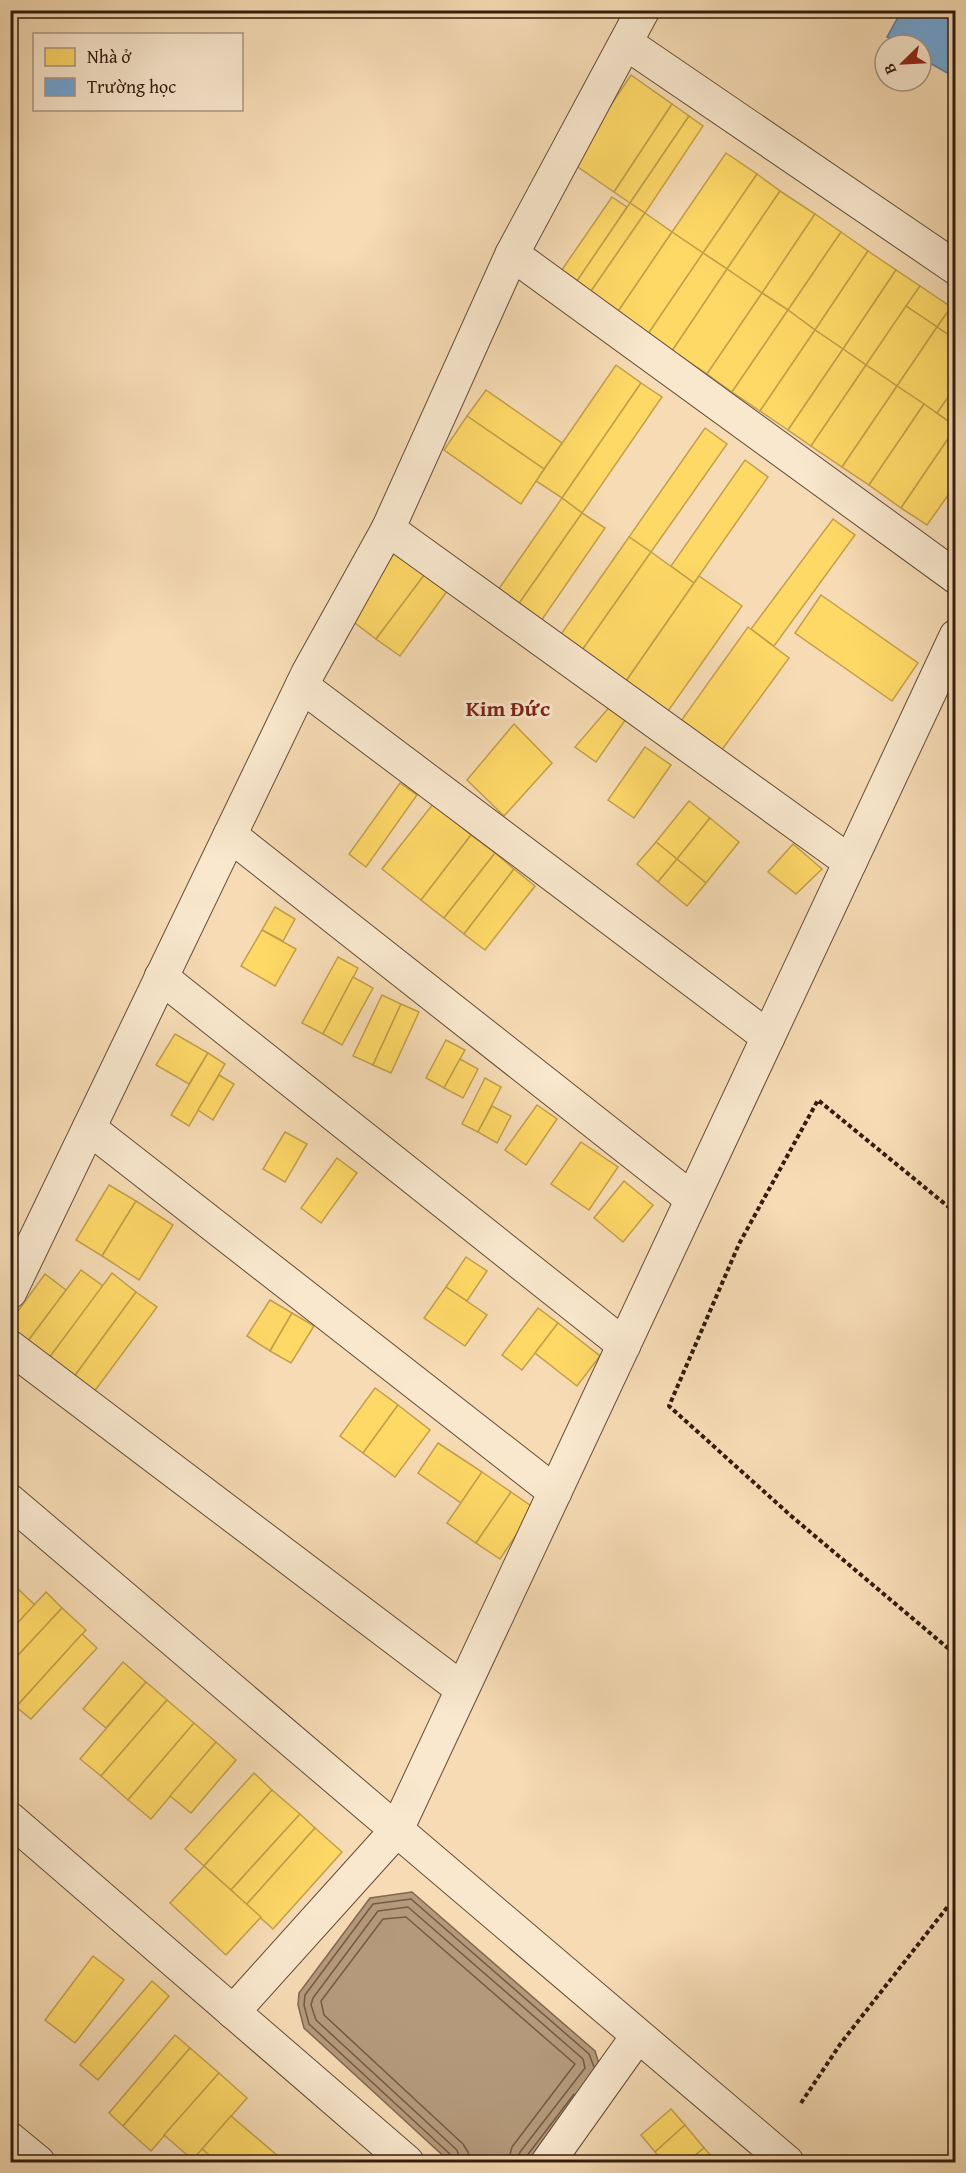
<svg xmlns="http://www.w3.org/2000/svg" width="966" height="2173" font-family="'Gentium Book Plus',serif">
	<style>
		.water { fill: #b49a7b; stroke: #80684f; stroke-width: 1.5 }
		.homes { fill: #ffd966; stroke: #c2a04b; stroke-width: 1.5 }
		.schools { fill: #6fa8dc; stroke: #5d7e9e; stroke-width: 1.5 }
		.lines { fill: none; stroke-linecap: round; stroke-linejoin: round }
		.shore { stroke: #745b44; stroke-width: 1.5 }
		.minor-casing { stroke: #644c37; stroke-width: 35 }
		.path { stroke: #331c0d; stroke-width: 4; stroke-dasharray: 4.5 3; stroke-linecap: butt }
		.minor { stroke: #f9e8ce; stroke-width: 33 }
		.labels { text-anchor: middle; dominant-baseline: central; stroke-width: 6; stroke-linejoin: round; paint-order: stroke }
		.quarter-label { font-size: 22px; font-weight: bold; fill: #7a1f14; stroke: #f9e8ce }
	</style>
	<rect width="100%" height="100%" fill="#f6dbb4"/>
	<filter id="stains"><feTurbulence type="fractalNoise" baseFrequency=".00333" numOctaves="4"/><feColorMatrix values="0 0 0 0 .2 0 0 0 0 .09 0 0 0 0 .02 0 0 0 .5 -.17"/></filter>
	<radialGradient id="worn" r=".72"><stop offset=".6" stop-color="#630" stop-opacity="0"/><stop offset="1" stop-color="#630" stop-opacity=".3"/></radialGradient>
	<path class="water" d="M412,1892l183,159 6,19 -72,92h-79l-146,-134 -6,-23 1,-12 71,-95z"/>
	<g class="homes">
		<path d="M631,75l41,29 -58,88 -42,-29z"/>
		<path d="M672,104l17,12 -59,87 -16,-11z"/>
		<path d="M689,116l14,10 -58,87 -15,-10z"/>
		<path d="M726,153l31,21 -54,79 -31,-21z"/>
		<path d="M757,174l23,17 -53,78 -24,-16z"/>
		<path d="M780,191l35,23 -53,79 -35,-24z"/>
		<path d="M612,197l15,10 -52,77 -16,-10z"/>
		<path d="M630,203l15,10 -56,81 -14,-10z"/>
		<path d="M645,213l27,19 -55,81 -28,-19z"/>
		<path d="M815,214l26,18 -53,78 -26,-17z"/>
		<path d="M672,232l31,21 -55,81 -31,-21z"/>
		<path d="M841,232l27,19 -53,79 -27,-20z"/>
		<path d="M868,251l28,19 -53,79 -28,-19z"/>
		<path d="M703,253l24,16 -55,82 -24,-17z"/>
		<path d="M727,269l35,24 -55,81 -35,-23z"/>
		<path d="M896,270l24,16 -54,79 -23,-16z"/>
		<path d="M920,286l31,21 -14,20 -31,-21z"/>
		<path d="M762,293l26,17 -56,82 -25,-18z"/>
		<path d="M906,306l31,21 -40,59 -31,-21z"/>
		<path d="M951,307l5,4v29l-19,-13z"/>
		<path d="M788,310l27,20 -55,81 -28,-19z"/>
		<path d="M937,327l19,13v46l-19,27 -40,-27z"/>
		<path d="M815,330l28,19 -55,81 -28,-19z"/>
		<path d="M843,349l23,16 -55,81 -23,-16z"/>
		<path d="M616,365l25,18 -79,115 -26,-17z"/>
		<path d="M866,365l31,21 -55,81 -31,-21z"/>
		<path d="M641,383l21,14 -80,116 -20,-15z"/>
		<path d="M897,386l27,18 -55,81 -27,-18z"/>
		<path d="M956,386v40l-19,-13z"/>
		<path d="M486,390l76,53 -18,26 -77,-53z"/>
		<path d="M924,404l32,23 -55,81 -32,-23z"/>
		<path d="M467,416l77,53 -23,35 -77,-54z"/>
		<path d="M956,427v57l-29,41 -26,-17z"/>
		<path d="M705,428l22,16 -76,108 -22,-15z"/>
		<path d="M745,460l23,17 -74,106 -23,-17z"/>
		<path d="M562,498l20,15 -64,92 -20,-15z"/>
		<path d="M582,513l23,15 -64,93 -23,-16z"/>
		<path d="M833,519l22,16 -81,111 -23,-17z"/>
		<path d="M629,537l22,15 -71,101 -21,-16z"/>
		<path d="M401,544l30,22 -55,73 -29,-22z"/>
		<path d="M651,552l43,31 -70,101 -44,-31z"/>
		<path d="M431,566l22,17 -53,73 -24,-17z"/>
		<path d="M699,576l43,30 -76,108 -42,-30z"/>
		<path d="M821,595l97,68 -26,38 -97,-68z"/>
		<path d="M748,627l41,31 -68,93 -40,-30z"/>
		<path d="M612,704l14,15 -30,43 -21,-15z"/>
		<path d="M514,724l38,39 -48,53 -37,-36z"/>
		<path d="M645,747l26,18 -37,53 -26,-18z"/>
		<path d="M400,783l17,12 -51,72 -17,-13z"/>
		<path d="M689,801l21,17 -33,41 -21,-17z"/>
		<path d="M433,804l38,31 -50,65 -39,-31z"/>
		<path d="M710,818l29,24 -33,41 -29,-24z"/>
		<path d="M471,835l24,18 -51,65 -23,-18z"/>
		<path d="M656,842l21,17 -19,23 -21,-18z"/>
		<path d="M793,844l29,25 -26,25 -28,-22z"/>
		<path d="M495,853l19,16 -50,65 -20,-16z"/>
		<path d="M677,859l29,24 -19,23 -29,-24z"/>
		<path d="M514,869l21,17 -50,64 -21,-16z"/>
		<path d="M275,907l20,12 -12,22 -21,-11z"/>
		<path d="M262,930l34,19 -21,37 -34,-20z"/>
		<path d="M338,957l20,11 -35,66 -21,-11z"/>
		<path d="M353,977l20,11 -31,57 -19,-11z"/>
		<path d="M382,995l19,9 -28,61 -20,-9z"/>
		<path d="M401,1004l18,8 -28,61 -18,-8z"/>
		<path d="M175,1034l33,19 -19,31 -33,-19z"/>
		<path d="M446,1040l19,10 -21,38 -18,-10z"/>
		<path d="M208,1053l17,11 -36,62 -18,-11z"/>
		<path d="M460,1059l18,10 -15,29 -19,-10z"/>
		<path d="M219,1075l15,9 -21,36 -15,-10z"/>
		<path d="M485,1078l16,9 -23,45 -16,-8z"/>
		<path d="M537,1105l20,14 -31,46 -21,-15z"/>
		<path d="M492,1106l19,10 -14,27 -19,-11z"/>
		<path d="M285,1132l22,12 -22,38 -22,-13z"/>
		<path d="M581,1142l37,25 -29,43 -38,-26z"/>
		<path d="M337,1158l20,15 -36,50 -20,-15z"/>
		<path d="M624,1181l29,24 -30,37 -29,-24z"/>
		<path d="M109,1185l27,16 -34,55 -26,-16z"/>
		<path d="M136,1201l37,24 -34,55 -37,-24z"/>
		<path d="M466,1257l21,14 -20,30 -21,-14z"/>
		<path d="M81,1270l22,16 -57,76 -22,-16z"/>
		<path d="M112,1273l24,19 -65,89 -25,-19z"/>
		<path d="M45,1274l21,16 -42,56 -14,-10v-14z"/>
		<path d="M446,1287l41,28 -22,31 -41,-28z"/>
		<path d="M136,1292l21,15 -66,89 -20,-15z"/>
		<path d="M270,1300l22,13 -22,38 -23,-15z"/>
		<path d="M538,1308l20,15 -36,47 -20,-15z"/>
		<path d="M292,1313l22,13 -23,37 -21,-12z"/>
		<path d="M558,1323l42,33 -23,30 -42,-33z"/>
		<path d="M375,1388l23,17 -35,48 -23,-17z"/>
		<path d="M398,1405l32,25 -35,47 -32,-24z"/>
		<path d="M438,1443l44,29 -21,31 -43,-30z"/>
		<path d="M482,1472l29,20 -35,51 -29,-20z"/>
		<path d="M511,1492l23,16 -34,51 -24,-16z"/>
		<path d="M17,1588l18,17 -25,26v-36z"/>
		<path d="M46,1592l16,16 -52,56v-33z"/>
		<path d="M62,1608l24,22 -70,77 -6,-6v-37z"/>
		<path d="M82,1634l15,14 -66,71 -15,-12z"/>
		<path d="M123,1662l23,20 -40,46 -23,-19z"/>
		<path d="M146,1682l21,18 -66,76 -21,-17z"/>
		<path d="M167,1700l27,23 -66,77 -27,-24z"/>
		<path d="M194,1723l22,19 -65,77 -23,-19z"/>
		<path d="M216,1742l20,18 -45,53 -21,-17z"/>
		<path d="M254,1773l18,17 -68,76 -19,-17z"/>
		<path d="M272,1790l28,24 -69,76 -27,-24z"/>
		<path d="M300,1814l15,14 -69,77 -15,-15z"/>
		<path d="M315,1828l27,24 -69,77 -27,-24z"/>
		<path d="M204,1866l57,51 -35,38 -56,-52z"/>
		<path d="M93,1956l31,24 -49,63 -30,-23z"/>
		<path d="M152,1981l17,15 -71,84 -18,-15z"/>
		<path d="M175,2035l15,13 -67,78 -14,-13z"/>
		<path d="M190,2048l29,25 -68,78 -28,-25z"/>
		<path d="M219,2073l28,25 -54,62 -29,-25z"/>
		<path d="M671,2109l14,16 -30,27 -14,-17z"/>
		<path d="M231,2116l54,46h-68l-15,-13z"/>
		<path d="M685,2125l19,23 -17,14h-23l-9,-10z"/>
		<path d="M704,2148l13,14h-30z"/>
		<path d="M202,2149l15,13h-26z"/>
	</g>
	<path class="schools" d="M902,10h38l16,10v58l-35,-20v-13h-21l-13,-8z"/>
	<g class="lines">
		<g class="shore">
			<path d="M453,2162l-2,-7 -142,-131 -5,-19 1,-10 68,-91 38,-5 178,155 5,13"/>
			<path d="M461,2162l-4,-12 -141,-130 -5,-15 2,-7 65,-87 30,-4 175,152 2,9 -65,84 -3,10"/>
			<path d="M470,2162l-2,-10 -5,-8 -139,-129 -3,-14 62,-82 23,-2 169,147 -63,83 -4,15"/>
			<path d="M525,2162l1,-5 48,-63"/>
		</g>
		<defs>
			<g id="minor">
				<path d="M626,43l330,225"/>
				<path d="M512,254l444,323"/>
				<path d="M388,529l462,333"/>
				<path d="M302,686l466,351"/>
				<path d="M230,835l462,364"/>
				<path d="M161,977l463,368"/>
				<path d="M89,1128l466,364"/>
				<path d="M10,1292l298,-619 80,-144 124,-275 131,-244"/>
				<path d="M10,1347l452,342"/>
				<path d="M10,1501l777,661"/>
				<path d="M10,1819l397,343"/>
				<path d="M233,2012l163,-181 560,-1195"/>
				<path d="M10,2139l28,23"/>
				<path d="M548,2162l89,-125"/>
			</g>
		</defs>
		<use href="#minor" class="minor-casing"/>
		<g class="path">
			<path d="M956,1213l-138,-113 -79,144 -70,162 121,109 166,140"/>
			<path d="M801,2103l40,-60 115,-147"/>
		</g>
		<use href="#minor" class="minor"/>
	</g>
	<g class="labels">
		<g class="quarter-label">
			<text x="508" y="708">Kim Đức</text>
		</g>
	</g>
	<rect width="966" height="2173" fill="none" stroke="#f6dbb4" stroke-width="36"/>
	<rect x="12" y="12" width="942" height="2149" fill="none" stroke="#331c0d" stroke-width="3"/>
	<rect x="18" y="18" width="930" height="2137" fill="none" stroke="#331c0d" stroke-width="1.5"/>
	<rect x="33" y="33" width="210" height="78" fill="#f9e8ce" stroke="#aa9681" stroke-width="1.5"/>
	<rect x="45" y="48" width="30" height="18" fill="#ffd966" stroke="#aa9681" stroke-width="1.5"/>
	<text x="87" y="63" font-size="18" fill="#331c0d">Nhà ở</text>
	<rect x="45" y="78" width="30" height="18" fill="#6fa8dc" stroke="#aa9681" stroke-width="1.5"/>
	<text x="87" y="93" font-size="18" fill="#331c0d">Trường học</text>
	<g transform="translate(903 63) rotate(246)"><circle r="28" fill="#f9e8ce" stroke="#aa9681" stroke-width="1.5"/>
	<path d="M0-4.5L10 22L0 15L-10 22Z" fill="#8f2418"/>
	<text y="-9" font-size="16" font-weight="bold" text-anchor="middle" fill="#331c0d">B</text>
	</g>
	<rect width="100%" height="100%" filter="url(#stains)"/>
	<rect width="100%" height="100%" fill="url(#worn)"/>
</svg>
